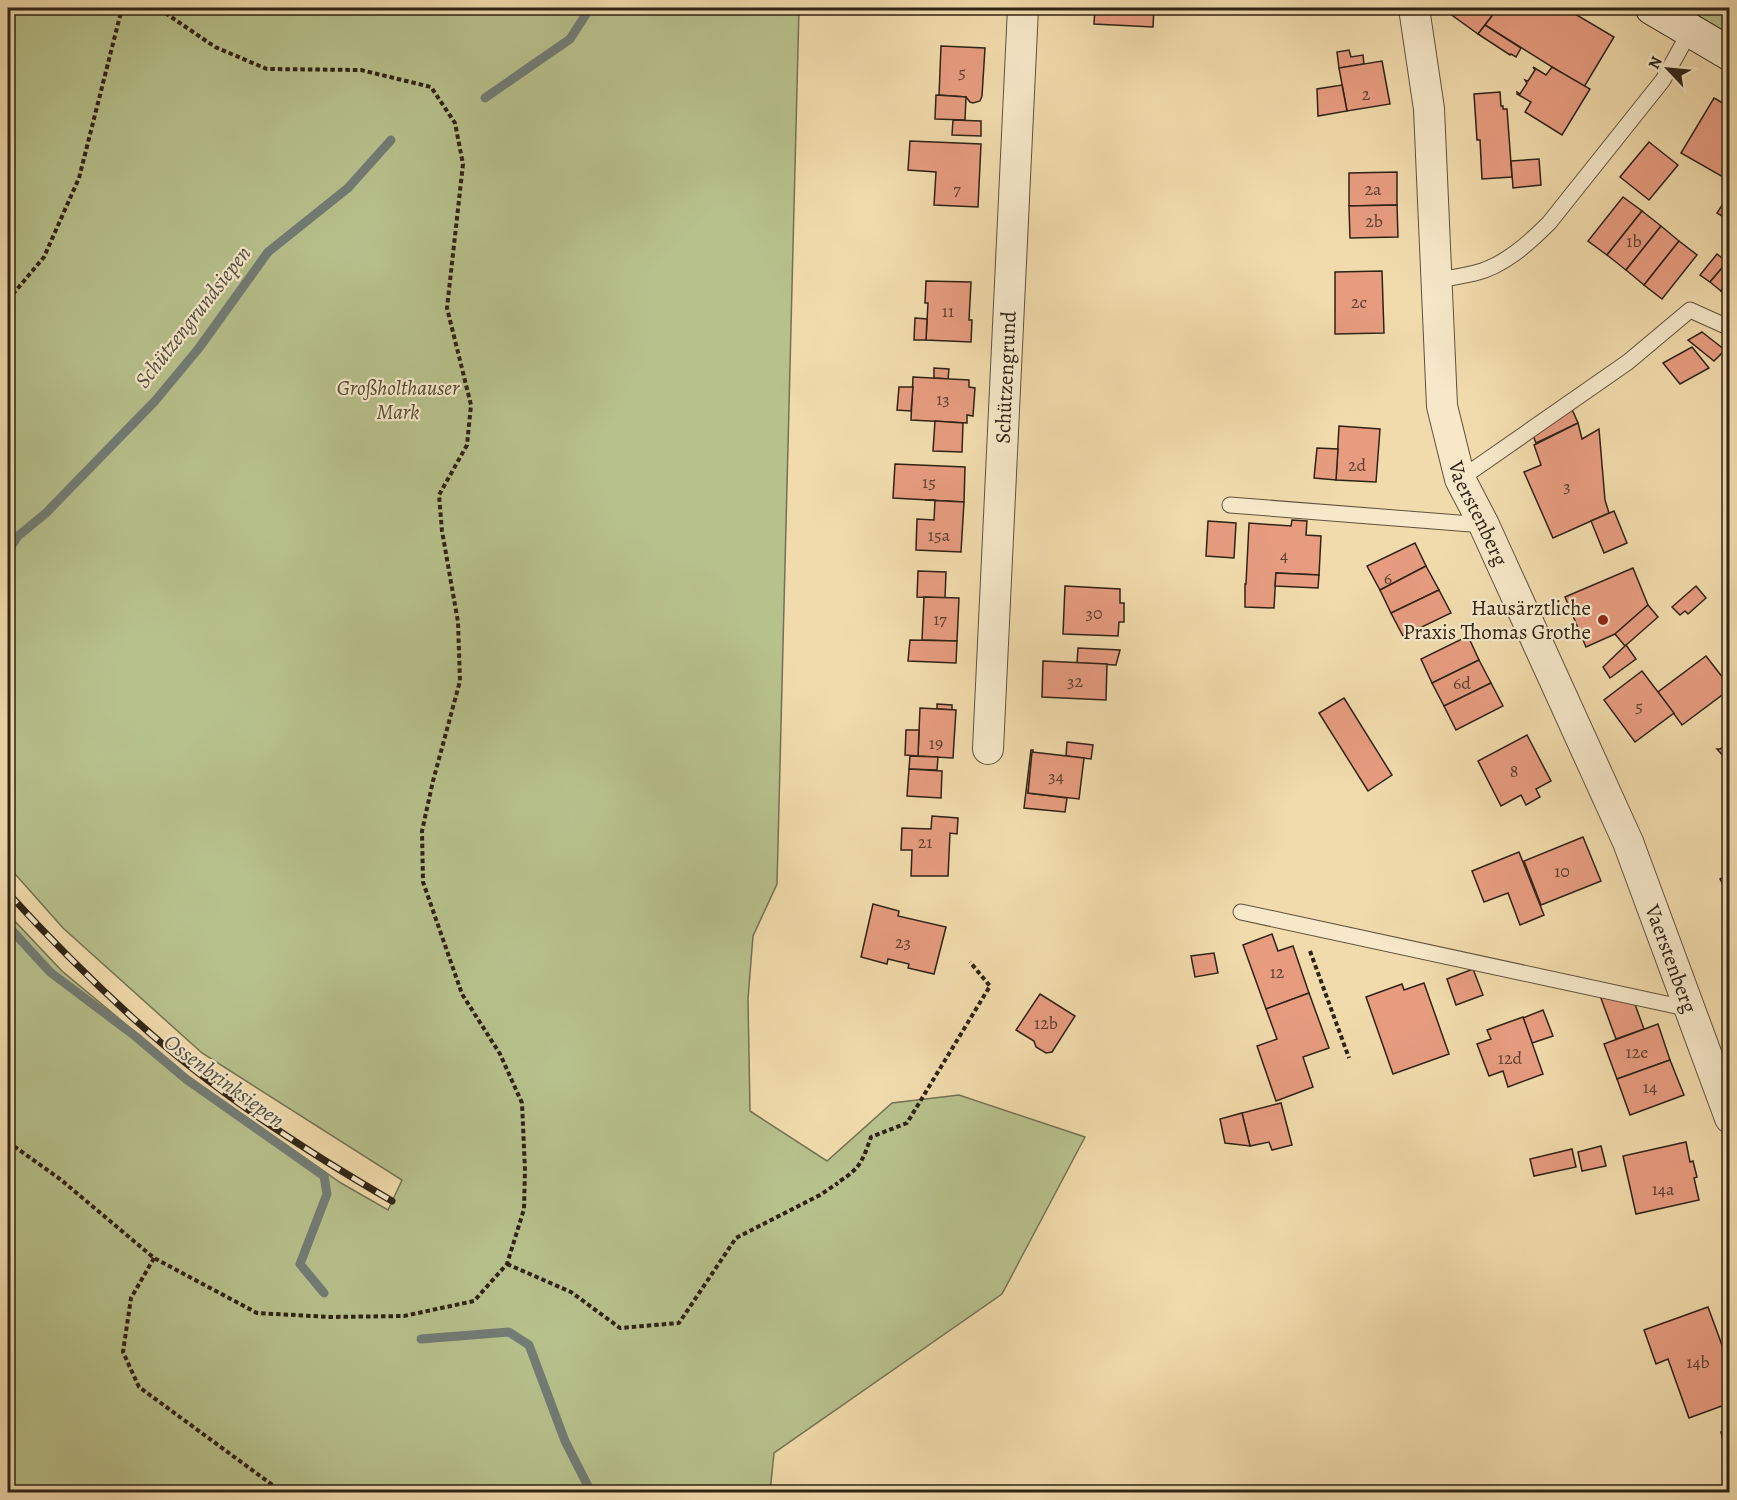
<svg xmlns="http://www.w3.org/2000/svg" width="1737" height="1500" font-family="Alegreya,serif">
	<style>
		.green { fill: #b7c18c; stroke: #737251; stroke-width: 1.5 }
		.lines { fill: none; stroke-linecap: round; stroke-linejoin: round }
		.stream { stroke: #737c76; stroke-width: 9 }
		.building { fill: #e79c80; stroke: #2f2316; stroke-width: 1.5 }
		.service-casing { stroke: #60513c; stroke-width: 17 }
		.minor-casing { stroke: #60513c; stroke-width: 32 }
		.secondary-casing { stroke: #2f2316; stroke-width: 35 }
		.path { stroke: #2f2316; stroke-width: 4; stroke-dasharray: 4.5 3; stroke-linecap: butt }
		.service { stroke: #f6e8c9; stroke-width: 15 }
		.minor { stroke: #f6e8c9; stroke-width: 30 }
		.secondary { stroke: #f6e8c9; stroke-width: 33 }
		.rail-casing { stroke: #2f2316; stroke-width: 7 }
		.rail { stroke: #f6e8c9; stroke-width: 4.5; stroke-dasharray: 14; stroke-linecap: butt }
		.poi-dot { fill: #8f2418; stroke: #f6e8c9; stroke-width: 2 }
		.labels { text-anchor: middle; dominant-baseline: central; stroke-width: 4.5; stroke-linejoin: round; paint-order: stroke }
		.number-label { font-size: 18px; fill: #5d4130 }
		.street-label { font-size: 21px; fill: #2f2316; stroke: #f6e8c9 }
		.park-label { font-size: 21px; font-style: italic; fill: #514a34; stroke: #f6e8c9 }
		.poi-label { font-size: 21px; fill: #2f2316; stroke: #f6e8c9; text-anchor: end }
		.water-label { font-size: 22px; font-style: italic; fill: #515046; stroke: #f6e8c9 }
	</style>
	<rect width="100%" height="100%" fill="#f1dbac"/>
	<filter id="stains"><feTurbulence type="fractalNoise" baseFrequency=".00333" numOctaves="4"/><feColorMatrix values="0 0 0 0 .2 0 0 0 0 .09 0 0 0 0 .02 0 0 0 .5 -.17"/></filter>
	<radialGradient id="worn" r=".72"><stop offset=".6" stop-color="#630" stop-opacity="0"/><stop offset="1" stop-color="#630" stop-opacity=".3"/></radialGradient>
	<g class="green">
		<path d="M8,8h791l-22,876 -24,52 -5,63 2,112 77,50 65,-58 67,-8 126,42 -83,157 -228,159 -4,39h-762v-578l54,57 127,106 152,106 47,27 14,-30 -200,-127 -139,-125 -55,-62z"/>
		<path d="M1685,8h44v46l-39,-23z"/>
	</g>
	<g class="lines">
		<g class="stream">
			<path d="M485,98l85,-59 20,-31"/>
			<path d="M8,551l10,-15 28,-23 109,-112 44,-53 69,-96 80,-64 43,-48"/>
			<path d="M8,926l42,46 85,64 51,43 138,97 3,18 -27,70 24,29"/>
			<path d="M421,1339l88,-7 20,13 36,96 26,51"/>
		</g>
	</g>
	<g class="building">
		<path d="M1095,8h59l-1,19 -59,-3z"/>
		<path d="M1442,8h56l-20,26z"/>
		<path d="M1498,8h67l49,29 -30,50 -99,-62z"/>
		<path d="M1485,25l36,23 -5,9 -5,-3 -1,1 -32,-21z"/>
		<path d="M941,46l44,2 -3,48 -2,5 -7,2 -3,-1 -4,-5 -27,-2z"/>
		<path d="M1349,50l2,7 12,-2 1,9 -25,4 -2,-16z"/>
		<path d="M1382,61l8,43 -43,7 -8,-43z"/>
		<path d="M1533,67l13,8 6,-8 38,22 -28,46 -37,-23 6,-10 -14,-8v-2l3,2 7,-11 -2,-3 3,1 7,-11z"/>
		<path d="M1342,85l5,26 -29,5 -1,-27z"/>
		<path d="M1500,92l1,14h2v3h4l5,68 -30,2 -2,-39h-3l-3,-46z"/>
		<path d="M936,95l30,2 -1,23 -30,-1z"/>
		<path d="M1714,98l16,9v74l-49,-28z"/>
		<path d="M953,120l28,1v15l-29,-1z"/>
		<path d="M910,141l71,3 -3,63 -44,-2 2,-33 -28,-2z"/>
		<path d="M1649,142l29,23 -29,35 -29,-23z"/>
		<path d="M1539,159l2,26 -28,3 -2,-27z"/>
		<path d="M1397,172v33l-48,1v-33z"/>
		<path d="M1730,193v28l-13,-8z"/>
		<path d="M1623,197l19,14 -35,44 -19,-14z"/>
		<path d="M1397,205l1,32 -48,1 -1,-32z"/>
		<path d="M1642,211l19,15 -35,44 -19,-15z"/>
		<path d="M1661,226l18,15 -35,44 -18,-15z"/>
		<path d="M1679,241l18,14 -35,44 -18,-14z"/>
		<path d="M1717,254l10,8 -17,20 -10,-7z"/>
		<path d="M1727,262l3,3v14l-9,12 -11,-9z"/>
		<path d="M1382,271l2,62 -49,1v-62z"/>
		<path d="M1730,279v19l-9,-7z"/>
		<path d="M926,281l45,1 -2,38h3l-1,22 -45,-2 2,-37h-3z"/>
		<path d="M915,318l12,1 -1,21h-12z"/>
		<path d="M1702,332l23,18 -11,11 -26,-21z"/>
		<path d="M1692,347l17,21 -29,16 -17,-21z"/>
		<path d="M934,368l15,1 -1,10 -14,-1z"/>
		<path d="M913,377l56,3v7l6,1 -2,28 -6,-1v8l-56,-3z"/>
		<path d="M899,387h14l-2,24 -14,-1z"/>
		<path d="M1571,407l7,16 -42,20 -4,-10z"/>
		<path d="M935,421l28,2 -1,29 -29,-1z"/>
		<path d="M1578,423l4,16 17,-10 6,71 4,13 -56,25 -29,-66 17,-7 -7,-20z"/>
		<path d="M1339,426l41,3 -4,53 -40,-2z"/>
		<path d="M1317,448l21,1 -2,31 -22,-2z"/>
		<path d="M895,464l70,3 -1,35 -71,-4z"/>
		<path d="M925,500l39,2 -3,50 -45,-2 1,-31 17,1 1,-20z"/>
		<path d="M1614,511l13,32 -23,10 -13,-32z"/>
		<path d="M1292,520l15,1 -1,14 15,1 -2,39 -43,-2 -2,35 -29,-1v-23h1l3,-61 42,3z"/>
		<path d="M1208,521l28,2 -2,35 -28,-2z"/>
		<path d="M1415,543l11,23 -46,24 -13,-24z"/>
		<path d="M1426,566l13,24 -48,23 -11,-23z"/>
		<path d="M1633,568l15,37 -33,29 -29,13 -21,-50z"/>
		<path d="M918,571l28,1 -1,26 -28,-1z"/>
		<path d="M1276,573l43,2 -1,13 -43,-2z"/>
		<path d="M1065,586l55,3v14h4v19h-5l-1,14 -55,-2z"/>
		<path d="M1696,586l10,12 -18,16 -3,-3 -5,4 -8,-8z"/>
		<path d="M1439,590l12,23 -48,23 -12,-23z"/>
		<path d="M924,597l35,1 -2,43 -35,-1z"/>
		<path d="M1648,605l10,12 -33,29 -10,-12z"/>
		<path d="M1468,636l11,24 -47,23 -11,-24z"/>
		<path d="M910,640l47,1 -1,22 -48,-2z"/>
		<path d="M1626,645l10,14 -26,19 -7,-11z"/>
		<path d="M1078,648l42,2 -4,15 -39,-2z"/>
		<path d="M1706,656l24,31v2l-48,36 -24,-33z"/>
		<path d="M1479,660l12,23 -47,23 -12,-23z"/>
		<path d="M1043,661l64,3 -1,36 -64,-3z"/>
		<path d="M1642,671l32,42 -39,29 -31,-42z"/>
		<path d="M1491,683l12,23 -47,24 -12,-24z"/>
		<path d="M1344,698l48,77 -24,16 -49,-78z"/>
		<path d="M937,704l15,1v5l-15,-1z"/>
		<path d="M920,708l36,2 -3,48 -35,-2z"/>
		<path d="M906,730h13l-1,26 -13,-1z"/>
		<path d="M1527,735l24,46 -15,8 4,8 -14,8 -5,-10 -20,11 -23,-45z"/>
		<path d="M1067,742l26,3 -2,14 -25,-3z"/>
		<path d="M1730,742v22l-13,-15h3z"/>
		<path d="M1031,750h2l-5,43 39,5 -2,14 -41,-4z"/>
		<path d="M1032,752l52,6 -5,41 -51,-6z"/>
		<path d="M910,756l28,1 -1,13 -28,-1z"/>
		<path d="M909,769l33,2 -1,27 -34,-2z"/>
		<path d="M932,816l26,2 -1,16 -7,-1 -2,43h-37l1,-26h-11l1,-22 29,1z"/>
		<path d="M1583,837l18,44 -60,24 -17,-44z"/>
		<path d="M1519,852l25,63 -24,10 -12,-32 -24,9 -12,-31z"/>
		<path d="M1730,873v24l-10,-18z"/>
		<path d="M873,904l26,7 -1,5 48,11 -12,47 -26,-6 1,-4 -21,-5 -1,5 -26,-7z"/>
		<path d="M1272,934l6,17 15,-5 16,47 -43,16 -23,-64z"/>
		<path d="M1214,953l4,20 -23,4 -4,-21z"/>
		<path d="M1473,969l10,26 -27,10 -9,-26z"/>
		<path d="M1424,983l25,71 -56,20 -27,-77 36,-13 2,6z"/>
		<path d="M1309,993l20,55 -26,9 10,30 -37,14 -19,-55 20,-7 -11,-30z"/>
		<path d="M1599,993l34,6 11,30 -28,10z"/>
		<path d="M1040,994l35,22 -23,36 -6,1 -10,-6 -2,-6 -18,-11z"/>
		<path d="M1543,1010l10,26 -21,7 -9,-25z"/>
		<path d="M1523,1017l20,57 -35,13 -5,-16 -14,5 -12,-32 14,-5 -4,-9z"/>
		<path d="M1658,1024l12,36 -53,19 -13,-35z"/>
		<path d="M1670,1060l14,35 -54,20 -13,-36z"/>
		<path d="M1281,1103l11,42 -20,5 -3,-8 -19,4 -8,-33z"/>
		<path d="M1242,1113l8,33 -25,-3 -5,-24z"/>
		<path d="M1686,1142l4,20 3,-1 4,16 -3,1 5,22 -63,14 -13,-58z"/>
		<path d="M1601,1146l5,20 -24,5 -4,-19z"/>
		<path d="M1572,1149l4,18 -42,9 -4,-17z"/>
		<path d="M1708,1307l22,60v36l-41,15 -21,-59 -12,5 -12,-34z"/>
		<path d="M1730,1430v39l-9,-37z"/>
	</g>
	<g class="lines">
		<defs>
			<g id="service">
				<path d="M1437,280c13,-2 26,-4 38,-7 29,-7 54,-30 74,-50l114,-143 27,-49"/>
				<path d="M1460,479l168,-117 62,-52 40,18"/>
				<path d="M1230,505l254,20"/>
				<path d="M1241,912l449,97"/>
			</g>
			<g id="minor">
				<path id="s1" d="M1414,8l15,101 13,297 18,73 24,46 144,317 102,276"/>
				<path id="s2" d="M988,749l35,-741"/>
			</g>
			<path id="secondary" d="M1652,8l78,46"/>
		</defs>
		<use href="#service" class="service-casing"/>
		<use href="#minor" class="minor-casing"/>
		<use href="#secondary" class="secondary-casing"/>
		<g class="path">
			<path d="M8,300l36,-43 35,-79 43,-170"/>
			<path d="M1310,951l39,107"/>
			<path d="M8,1142l52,37 94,79 103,55 73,4 74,-1 70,-15 33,-37 17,-55 1,-39 -3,-67 -22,-49 -38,-60 -39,-112 -1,-51 11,-50 27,-100 -2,-59 -16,-91 -3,-36 28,-50 4,-40 -24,-97 16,-144 -8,-41 -24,-36 -70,-17 -94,-1 -52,-22 -57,-39"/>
			<path d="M840,1181c21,-13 23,-22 31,-44l36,-14 83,-137 -20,-24"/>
			<path d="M154,1258l-23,40 -8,54 16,35 143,105"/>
			<path d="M507,1264l64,28 49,36 59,-5 57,-85 84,-43 18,-12"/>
		</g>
		<use href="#service" class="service"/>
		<use href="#minor" class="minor"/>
		<use href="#secondary" class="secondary"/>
		<defs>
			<path id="rail" d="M8,893c40,44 82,86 126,126 78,71 167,129 258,182"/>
		</defs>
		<use href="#rail" class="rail-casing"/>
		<use href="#rail" class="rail"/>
	</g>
	<circle class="poi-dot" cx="1603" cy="620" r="6"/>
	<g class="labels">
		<g class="number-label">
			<text x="962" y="72">5</text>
			<text x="1366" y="94">2</text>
			<text x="957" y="189">7</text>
			<text x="1373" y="189">2a</text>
			<text x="1374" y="221">2b</text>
			<text x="1634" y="241">1b</text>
			<text x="1359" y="302">2c</text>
			<text x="948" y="311">11</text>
			<text x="943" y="399">13</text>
			<text x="1357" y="465">2d</text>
			<text x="929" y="482">15</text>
			<text x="1567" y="486">3</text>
			<text x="939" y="535">15a</text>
			<text x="1284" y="555">4</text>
			<text x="1388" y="578">6</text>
			<text x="1094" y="613">30</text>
			<text x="940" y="619">17</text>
			<text x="1075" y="681">32</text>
			<text x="1462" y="683">6d</text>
			<text x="1639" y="706">5</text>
			<text x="936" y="743">19</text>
			<text x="1514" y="771">8</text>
			<text x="1056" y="776">34</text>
			<text x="925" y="842">21</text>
			<text x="1562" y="871">10</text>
			<text x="903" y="942">23</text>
			<text x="1277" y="972">12</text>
			<text x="1046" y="1023">12b</text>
			<text x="1637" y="1052">12e</text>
			<text x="1510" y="1058">12d</text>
			<text x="1650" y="1087">14</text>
			<text x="1663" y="1189">14a</text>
			<text x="1698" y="1362">14b</text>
		</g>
		<g class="street-label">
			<text stroke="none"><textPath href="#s2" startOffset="372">Schützengrund</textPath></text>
			<text stroke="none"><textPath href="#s1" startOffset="513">Vaerstenberg</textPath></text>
			<text stroke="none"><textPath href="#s1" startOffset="999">Vaerstenberg</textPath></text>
		</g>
		<g class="park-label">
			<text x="398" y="388">Großholthauser<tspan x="398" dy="24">Mark</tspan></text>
		</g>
		<g class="poi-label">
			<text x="1591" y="608">Hausärztliche<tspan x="1591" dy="24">Praxis Thomas Grothe</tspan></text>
		</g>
		<g class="water-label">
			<text transform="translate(193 317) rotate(-52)">Schützengrundsiepen</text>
			<text transform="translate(224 1081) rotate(36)">Ossenbrinksiepen</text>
		</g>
	</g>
	<rect width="1737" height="1500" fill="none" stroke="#f1dbac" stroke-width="30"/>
	<rect x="9" y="9" width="1719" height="1482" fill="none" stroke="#2f2316" stroke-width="3"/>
	<rect x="15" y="15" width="1707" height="1470" fill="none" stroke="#2f2316" stroke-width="1.5"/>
	<g transform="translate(1668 69) rotate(296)" stroke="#f6e8c9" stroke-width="4.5" paint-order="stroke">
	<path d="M0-4.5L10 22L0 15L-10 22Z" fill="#2f2316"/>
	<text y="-9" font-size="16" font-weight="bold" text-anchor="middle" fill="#2f2316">N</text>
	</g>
	<rect width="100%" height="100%" filter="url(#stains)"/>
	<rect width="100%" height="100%" fill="url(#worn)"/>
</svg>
